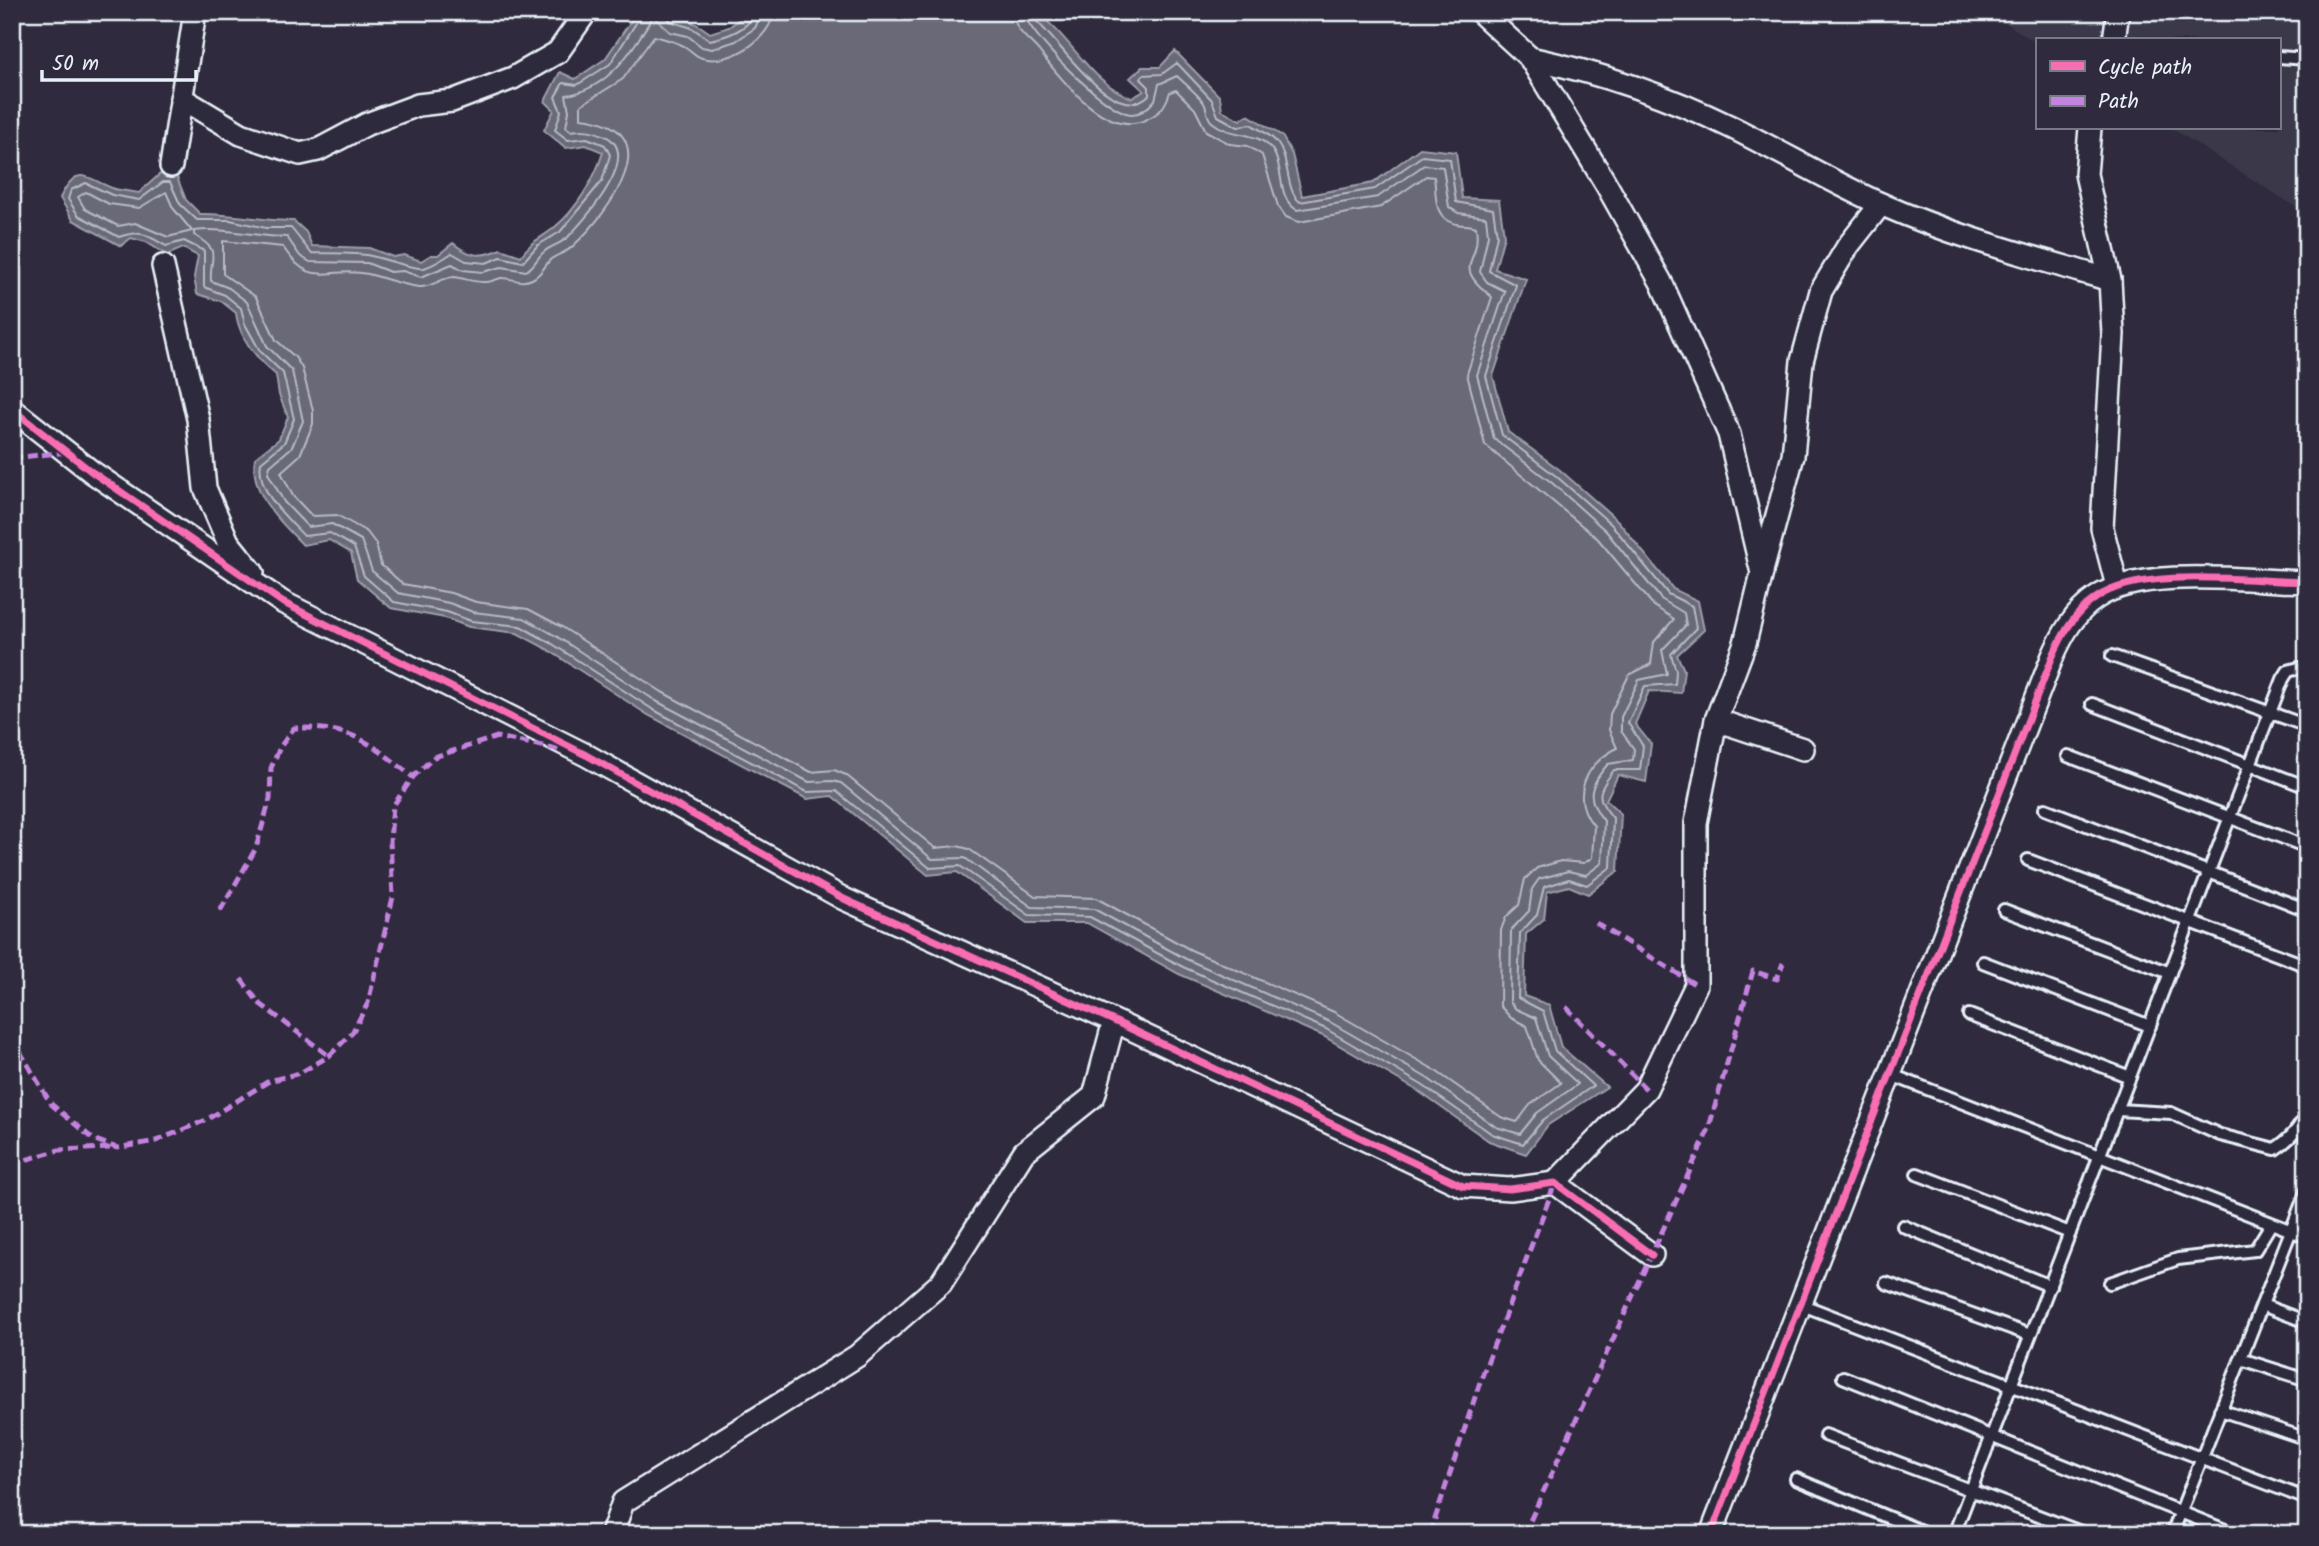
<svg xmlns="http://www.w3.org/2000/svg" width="2319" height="1546" font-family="Kalam,sans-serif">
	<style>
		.built { fill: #3b3749 }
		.water { fill: #696978; stroke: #9c9fab; stroke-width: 2 }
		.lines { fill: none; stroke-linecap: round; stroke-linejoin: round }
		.shore { stroke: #b5bbc5; stroke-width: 2 }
		.lane-casing { stroke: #e8f1f8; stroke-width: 16 }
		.street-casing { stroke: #e8f1f8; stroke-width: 26 }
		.lane { stroke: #2f2a3d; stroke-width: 10 }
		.street { stroke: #2f2a3d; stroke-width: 21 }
		.quiet { stroke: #c483df; stroke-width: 5; stroke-dasharray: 10 5; stroke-linecap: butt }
		.cycleway-casing { stroke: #2f2a3d; stroke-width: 11 }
		.cycleway { stroke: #f96db3; stroke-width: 7 }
	</style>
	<rect width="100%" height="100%" fill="#2f2a3d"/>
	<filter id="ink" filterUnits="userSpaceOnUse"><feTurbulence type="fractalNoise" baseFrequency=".0143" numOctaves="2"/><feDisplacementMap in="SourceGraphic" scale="14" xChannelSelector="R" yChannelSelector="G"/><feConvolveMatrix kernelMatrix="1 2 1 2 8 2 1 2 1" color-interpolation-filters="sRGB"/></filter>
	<g filter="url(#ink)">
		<path class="built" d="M1988,12h319v202l-136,-86h108v-88h-242v3z"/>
		<path class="water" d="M637,12c28,0 51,4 73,21l19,-6 20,-15h286c37,24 53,70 97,86l12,-7 -14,-13 12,-11h18l15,-16 45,46 2,13 18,10 8,-5 34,21 10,18 10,42 71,-13 47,-35 36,4 6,46 37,2 5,36 -9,33 31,10 -33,97 15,56 52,38 58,51 55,68 25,12 6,29 -27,25 7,15 -3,23 -32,-2 -14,33 16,20 -5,38 -28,-7 -12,25 15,14 -3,57 -30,23 -19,-8 -22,6 -3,27 -18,15 -2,62 25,9 12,42 46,40 -59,38 -22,29 -37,-13 -71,-50 -95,-55 -144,-62 -92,-51h-60l-70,-51 -29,3 -96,-79 -25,3 -159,-84 -101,-66 -30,-16 -48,-6 -24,-9 -54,-10 -34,-29 -6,-26 -22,-13 -26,5c-23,-24 -54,-51 -48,-87l24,-19 9,-22 -9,-22 -3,-20c-19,-16 -37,-36 -40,-62l-15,-12 -24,-7 -3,-17 4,-21 -15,-8 -16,7 -21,-13 -15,-4 -10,8 -48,-26 -13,-22c17,-35 26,-20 52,-10 8,3 19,3 27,5l21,-19 16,1 10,25 14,14c32,-1 62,7 94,7l12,11 6,14 57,2 24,9 11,-2 17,6 10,-6h7l15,-12c17,14 28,15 48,6l20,7c13,-18 19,-16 34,-29 21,-17 41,-50 48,-75l-17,-7 -20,3 -22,-18 10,-20 -9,-9 15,-29 15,7 30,-20z"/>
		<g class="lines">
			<g class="shore">
				<path d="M643,12l-33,52 -33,21 -14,-2 -8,14 6,14 -6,19 13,10 19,-2 18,7 5,10 -8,26 -42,51 -22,13 -15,17 -22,-5 -15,6 -20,-2 -14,-8c-9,6 -18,12 -28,15 -9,2 -42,-10 -53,-12 -19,-4 -40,-2 -60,-3l-20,-25h-25l-36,-8h-33l-17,-16 -10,-22h-7l-24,18 -27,-5 -26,-12 -15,7 -3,9 10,16 41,22c21,-8 28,-2 47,9l18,-5 20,10v36l21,8 16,13 4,16 15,27 23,22 11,46 -10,24 -23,19c-5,29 25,55 43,74l26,-3 24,14 10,29 30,26 53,10 24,9 49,5 31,17 101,66 155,83 29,-1 94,77 30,-2 69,49 61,2 93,50 143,62 96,56 70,49 31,10 20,-24 50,-34 -38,-35 -12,-40 -25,-13 2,-65 17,-18 7,-28 25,-8 18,6 24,-18 2,-49c-17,-21 -17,-24 1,-48h26l3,-24 -15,-23 17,-37 30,-2 1,-13 -5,-17 25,-26 -4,-22 -24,-12 -56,-69 -56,-49 -54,-41 -16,-59 30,-91 -27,-14 8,-36 -4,-26 -37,-7 -6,-43 -28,-3 -47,33 -75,13c-15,-12 -10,-42 -22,-58 -6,-9 -19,-15 -28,-20l-12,3 -20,-11 -6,-16 -35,-37 -15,11 -19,1 -2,4 8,8v8c-36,34 -90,-56 -115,-76l-2,-7"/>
				<path d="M666,12l4,9 22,7 18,12c15,-3 41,-11 44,-28"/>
				<path d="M762,12l-7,16 -19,13 -24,8 -10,-2 -14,-11 -18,-4 -17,-16c-20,34 -45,74 -87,79l3,16 -3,16 5,4c13,-2 20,-1 32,4 43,17 -17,83 -35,102 -7,7 -16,8 -23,14 -8,6 -10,15 -19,20l-24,-4 -19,5 -20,-2 -11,-6 -31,13 -18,-6 -13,1 -23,-9 -57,-1 -10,-6 -13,-19c-32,0 -61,-10 -93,-6v4c29,17 15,20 17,46l18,7 18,14 20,44 25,25 11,50 -11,26 -22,19 -2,7 16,29 24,25 24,-3 29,16 11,31 26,22 51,10 24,9 51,6 32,18 100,65 153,81 23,-1 9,2 91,76 33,-1 67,49 62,2 92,50 144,63 97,56 69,49 24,7 17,-21 41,-29 -30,-28 -12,-38 -20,-9 -6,-7 1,-72 18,-19 3,-22 7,-10 29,-8 18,4 16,-12 2,-42c-18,-22 -16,-34 4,-57l25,-4 1,-11 -13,-18v-14l18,-37 28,-6 -5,-24 24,-25 -2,-12 -23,-14 -55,-68 -55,-49 -57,-43 -17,-64 28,-84 -18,-9 -7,-10 8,-37 -2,-18 -28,-4 -9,-6 -6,-40 -19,-2 -46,32 -81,13c-22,-12 -11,-45 -27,-63 -16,-17 -39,-9 -58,-25 -6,-5 -4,-12 -8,-19 -7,-10 -19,-19 -27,-27l-18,8 -4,16c-5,6 -14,14 -23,14 -24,1 -107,-83 -108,-102"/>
				<path d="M773,12c-1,27 -45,54 -71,46 -7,-2 -11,-8 -18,-12 -8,-4 -22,-8 -30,-10l-31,43 -42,26v13c91,10 29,94 -8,128 -6,7 -16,8 -23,14 -6,7 -9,15 -18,19 -12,6 -20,-2 -31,-1 -5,1 -10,4 -15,4 -11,1 -22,-4 -32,-5 -12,0 -23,11 -35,10 -18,-2 -34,-9 -51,-13 -41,-8 -57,16 -85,-27l-60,-6v33l33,23 20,43 19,17 7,11 11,43v13l-13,31 -19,17 12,24 19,20 25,-1 30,17 9,12 5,21 22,19 48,9 25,9 52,7 34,18 100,65 149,80 23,-2 12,5 89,73 22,-2 12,3 66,47 61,2 95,52 143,62 99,57 68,48 16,5 13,-17 31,-22 -23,-23 -11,-34 -16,-8 -11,-12 1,-76 5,-13 13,-12 6,-26 12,-11 24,-7 23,2 8,-5 2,-32c-25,-30 -8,-62 23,-78l-8,-18 1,-16 19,-39 22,-11 3,-22 20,-23 -20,-13 -56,-67 -113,-94 -18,-71 25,-77c-43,-34 -10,-32 -16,-70 -7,-3 -15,-1 -23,-4 -21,-8 -16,-29 -19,-46l-8,-1 -45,31 -82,15 -13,-5 -8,-11 -16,-51 -14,-9 -18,-2 -24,-13 -11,-22 -19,-19 -6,2c-4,12 -8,19 -19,25 -42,26 -89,-37 -112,-66 -11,-13 -25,-20 -26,-39"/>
				<path d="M86,192l23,12 30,4 27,-16 7,16 19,23 -24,6 -33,-14 -17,3 -33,-17 -7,-12z"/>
			</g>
			<defs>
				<g id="lane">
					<path d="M2279,57l28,2"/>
					<path d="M2112,656l195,70"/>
					<path d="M2092,704l215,83"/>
					<path d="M2068,756l239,91"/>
					<path d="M2045,809l262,101"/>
					<path d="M2028,860l279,106"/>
					<path d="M2004,910l166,63"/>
					<path d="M1983,962l167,64"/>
					<path d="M1969,1015l161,62"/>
					<path d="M1889,1074l418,163"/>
					<path d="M2118,1110l53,3 49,22 55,14c15,-10 25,-20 32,-38"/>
					<path d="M1917,1174l153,59"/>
					<path d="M1903,1226l147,60"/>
					<path d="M1886,1283l144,52"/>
					<path d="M2110,1283l68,-24 77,-9 16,-26"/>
					<path d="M1800,1304l507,195"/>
					<path d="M2262,1305l45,17"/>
					<path d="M2241,1359l66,21"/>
					<path d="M1843,1377l392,157"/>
					<path d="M2220,1410l87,29"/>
					<path d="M1825,1435l261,99"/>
					<path d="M1796,1479l132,55"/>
					<path d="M1954,1534l329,-855 5,-8 11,-3 8,3"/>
					<path d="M2172,1534l135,-344"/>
				</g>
				<g id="street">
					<path d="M1480,12l50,46 76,126 55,98 68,152 33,139 -17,70 -29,77 87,29"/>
					<path d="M2114,40l4,-28"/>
					<path d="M1530,58c70,15 136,37 201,69 51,25 100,55 152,78 73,32 150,52 227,75"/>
					<path d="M181,98l60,36 59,20 18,-4 49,-26 51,-19 34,-4 61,-23 45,-26 28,-40"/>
					<path d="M2090,128l-4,46 24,106 3,54 -11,194 15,58"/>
					<path d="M171,166l24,-154"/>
					<path d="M163,266l35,153 7,69 23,54 25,31"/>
					<path d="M12,409l80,63 190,130 304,153 258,144 270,122 349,165 47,3 45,-6 97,72"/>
					<path d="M1762,571l31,-115 9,-95 19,-70 27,-45 33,-42"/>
					<path d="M1555,1183l91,-94 50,-104v-162l20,-103"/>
					<path d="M612,1534l11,-32 234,-146 84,-73 83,-131 70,-56 20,-75"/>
					<path d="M1711,1534l341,-876c10,-23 22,-45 44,-60 45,-32 154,-17 211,-16"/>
				</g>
			</defs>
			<use href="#lane" class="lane-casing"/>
			<use href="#street" class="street-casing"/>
			<use href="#lane" class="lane"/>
			<use href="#street" class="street"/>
			<g class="quiet">
				<path d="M12,458l56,-6"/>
				<path d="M220,911l36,-63 14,-49 1,-31 9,-21 14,-19c60,-1 74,13 119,49"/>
				<path d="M1596,923l100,62"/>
				<path d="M241,979l18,24 70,53"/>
				<path d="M1566,1007l80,82"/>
				<path d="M12,1038l39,66 42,35 24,9 39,-7 50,-21 63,-39 31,-8 29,-17 23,-23 16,-30 25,-106 -3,-56 3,-35 20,-29 21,-20 63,-20 65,13"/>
				<path d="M12,1164l47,-14 51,-2"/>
				<path d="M1430,1534l51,-155 74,-196"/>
				<path d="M1524,1534l184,-403 45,-160 24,8 6,-16"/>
			</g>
			<defs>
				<g id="cycleway">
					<path d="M12,409l80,63 190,130 304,153 258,144 270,122 349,165 47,3 45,-6 97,72"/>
					<path d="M1711,1534l341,-876c10,-23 22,-45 44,-60 45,-32 154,-17 211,-16"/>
				</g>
			</defs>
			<use href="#cycleway" class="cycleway-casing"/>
			<use href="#cycleway" class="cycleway"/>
		</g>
	</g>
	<rect width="2319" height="1546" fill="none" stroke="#2f2a3d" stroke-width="42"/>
	<rect x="21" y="21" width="2277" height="1504" fill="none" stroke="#e8f1f8" stroke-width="2.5" filter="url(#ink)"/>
	<rect x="2036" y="38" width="245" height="91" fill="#2f2a3d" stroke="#797a88" stroke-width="2"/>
	<rect x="2050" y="61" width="35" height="10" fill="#f96db3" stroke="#797a88" stroke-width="2"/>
	<text x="2098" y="74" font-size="21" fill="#e8f1f8">Cycle path</text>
	<rect x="2050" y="96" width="35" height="10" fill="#c483df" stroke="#797a88" stroke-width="2"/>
	<text x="2098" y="108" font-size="21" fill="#e8f1f8">Path</text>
	<path d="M42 70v10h154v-10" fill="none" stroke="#e8f1f8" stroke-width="3.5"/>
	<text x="52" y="70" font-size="21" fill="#e8f1f8" stroke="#2f2a3d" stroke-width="5" paint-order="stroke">50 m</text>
</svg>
